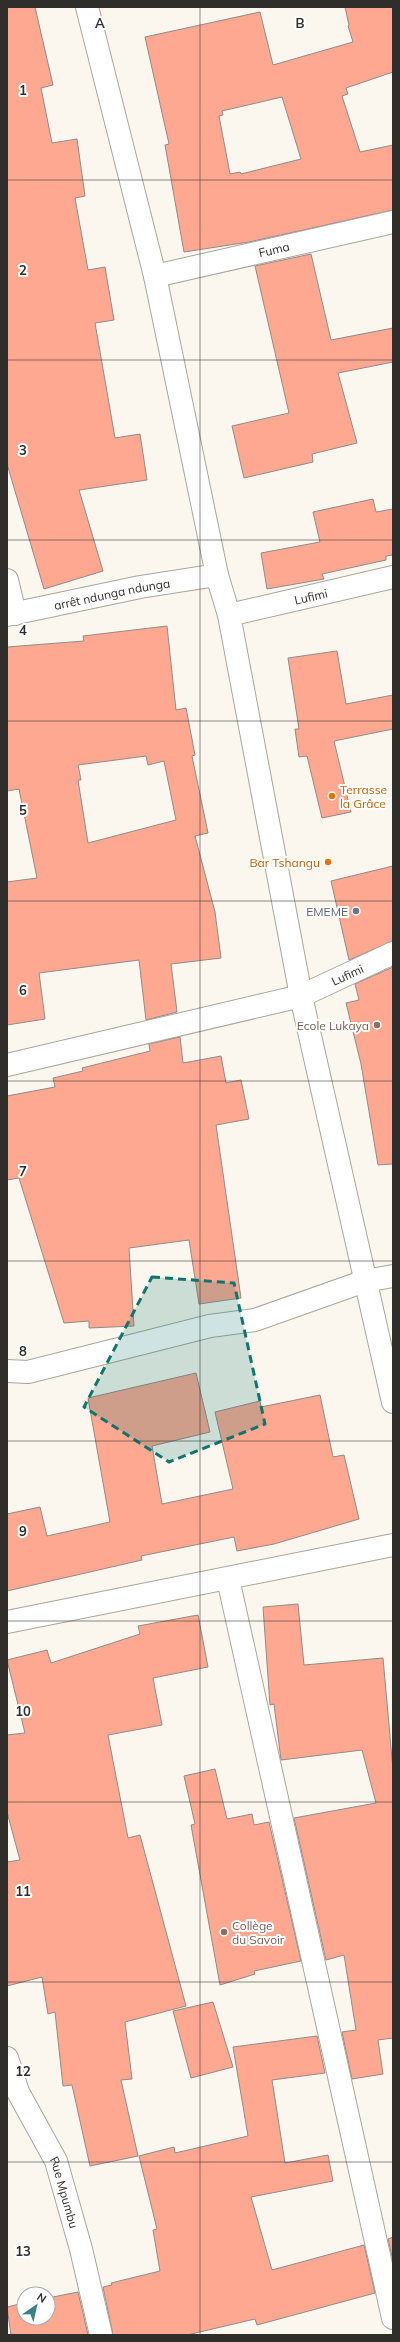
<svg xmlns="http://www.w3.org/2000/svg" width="400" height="2342" font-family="Mulish,sans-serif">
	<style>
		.building { fill: #fea892; stroke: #938a87; fill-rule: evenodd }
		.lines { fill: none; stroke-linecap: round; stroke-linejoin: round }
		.street-casing { stroke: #a9a69e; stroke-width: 24 }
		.street { stroke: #fff; stroke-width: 22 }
		.marked { fill: #0f766e; fill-opacity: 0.2; stroke: #0f766e; stroke-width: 3; stroke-dasharray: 8 5; stroke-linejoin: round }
		.grid { fill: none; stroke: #302e2b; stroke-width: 1; stroke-opacity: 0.55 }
		.food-dot { fill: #e8710a; stroke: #fff; stroke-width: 1.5 }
		.worship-dot { fill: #6b7280; stroke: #fff; stroke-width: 1.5 }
		.education-dot { fill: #8d6e63; stroke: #fff; stroke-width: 1.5 }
		.labels { text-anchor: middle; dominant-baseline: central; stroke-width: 4; stroke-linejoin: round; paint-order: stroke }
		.street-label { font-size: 12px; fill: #302e2b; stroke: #fff }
		.food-label { font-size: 12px; fill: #c56008; stroke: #fff; text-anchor: start }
		.worship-label { font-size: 12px; fill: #5b616d; stroke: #fff; text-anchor: end }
		.education-label { font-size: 12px; fill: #785e54; stroke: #fff; text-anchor: end }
		.grid-label { font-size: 13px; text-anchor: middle; font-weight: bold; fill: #302e2b; stroke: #fff; stroke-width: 4; stroke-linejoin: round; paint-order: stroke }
	</style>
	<rect width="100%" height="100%" fill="#fbf7ef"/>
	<g class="building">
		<path d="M7,7h28l18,78 -12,3 11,55 25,-4 8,57 -10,2 13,72 17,-3 9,53 -19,3 20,115 25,-4 7,46 -68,10 24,81 -59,18 -37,-125z"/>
		<path d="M345,7h48v65l-47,16 2,6 -6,2 18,56 33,-7v65l-144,32 -65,10 -19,-107 4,-1 -24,-107 115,-25 13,53 80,-23 -5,-16 1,-1zM282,97l19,62 -60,15 -1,-2 -10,2 -11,-58 4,-1 -1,-4z"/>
		<path d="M311,254l20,86 62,-12v34l-55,11 19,70 -45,11 1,8 -69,16 -12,-52 57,-13 -34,-147z"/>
		<path d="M373,499l3,13 17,-3v46l-7,1v4l-64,14 2,5 -57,10 -6,-36 59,-11 -7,-30z"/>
		<path d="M167,626l9,84 10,-2 9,47 -3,1 16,77 -13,3 20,76 6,46 -50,6 6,48 -31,8 -7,-60 -100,13 6,46 -38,6v-143l30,-4 -18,-89 -12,2v-144l77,-6 -1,-5zM146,756l2,9 16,-4 12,59 -88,23 -10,-63h3l-3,-15z"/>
		<path d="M337,651l9,53 47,-9v34l-59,12 17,71 -29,6 -15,-62 -8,1 -4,-28h4l-11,-71z"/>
		<path d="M393,866v75l-44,19 -18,-79z"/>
		<path d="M393,967v197l-15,1 -17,-101 -15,-61 13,-3 -4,-16z"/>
		<path d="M180,1037l3,26 38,-7 5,27 15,-3 8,39 -33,6 25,173 -42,6 -10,-64 -60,8 5,78 -45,2v-7l-25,2 -45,-145 -12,2v-84l48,-9 -2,-9 30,-7 -1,-3 68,-17 -1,-7z"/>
		<path d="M196,1373l14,59 -58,14 10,58 71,-15 -18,-77 45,-11 1,6 59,-12 13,62 11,-2 15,64 -85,25 -37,7 -3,-14 -93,19 1,4 -135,31v-77l33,-7 7,29 63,-14 -22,-124z"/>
		<path d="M298,1604l6,61 79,-7 10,112v268l-15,2 5,34 -31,5 -10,-47 14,-2 -12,-75 -18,5 -32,-142 82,-15 -14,-53 -81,10 -7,-56 -4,1 -7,-98z"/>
		<path d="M198,1615l10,52 -55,11 9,47 -54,10 20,103 12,-3 46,171 -61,16 7,57 -11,1 17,76 -48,10 -18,-81 -9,1 -8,-74 -7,2 -6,-37 -35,9v-124l13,-2 -13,-48v-77l18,-2 -18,-73 40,-10 4,13 89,-29 -2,-8z"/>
		<path d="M215,1769l12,50 25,-5 2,11 15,-3 32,139 -47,10 1,3 -35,11 -29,-160 4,-1 -11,-48z"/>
		<path d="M213,2002l20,65 -42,11 -18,-67z"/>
		<path d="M317,2036l8,37 -53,7 13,83 43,-8 5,26 -82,16 21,73 92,-25 11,48 -118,32 -2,-6 -68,16h-74l-10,-48 9,-2 -1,-2 49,-12 -7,-41 4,-1 -18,-73 35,-9 1,6 73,-17 -15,-89z"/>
		<path d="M393,2237v24l-5,-22z"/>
		<path d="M78,2292l10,43h-77l-4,-28 17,-4v15h24v-20z"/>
	</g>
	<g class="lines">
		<defs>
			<g id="street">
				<path d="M87,7l68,269 62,299 12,40 72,381 92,406"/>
				<path id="s1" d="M155,276l238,-54"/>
				<path d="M7,580l8,34"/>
				<path id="s2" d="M7,615l133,-28 77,-12"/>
				<path id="s3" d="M229,615l164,-38"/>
				<path id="s4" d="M7,1065l294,-69 92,-43"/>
				<path d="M7,1371l21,1 182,-46 45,-6 110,-39 28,-5"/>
				<path d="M228,1579l165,739"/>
				<path d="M7,1622l386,-77"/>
				<path id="s5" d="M7,2058l11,34 38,69 25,88 20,86"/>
			</g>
		</defs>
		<use href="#street" class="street-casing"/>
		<use href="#street" class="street"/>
	</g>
	<path class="marked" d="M152,1277l82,6 31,141 -96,38 -85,-55z"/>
	<path class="grid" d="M200,7v2328M7,180h386M7,360h386M7,540h386M7,721h386M7,901h386M7,1081h386M7,1261h386M7,1441h386M7,1621h386M7,1802h386M7,1982h386M7,2162h386"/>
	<g class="food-dot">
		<circle cx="332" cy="796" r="4"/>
		<circle cx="328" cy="862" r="4"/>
	</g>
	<circle class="worship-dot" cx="356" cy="911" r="4"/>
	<g class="education-dot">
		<circle cx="377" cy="1025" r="4"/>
		<circle cx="224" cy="1932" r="4"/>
	</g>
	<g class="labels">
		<g class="street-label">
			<text stroke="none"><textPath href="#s1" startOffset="122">Fuma</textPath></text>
			<text stroke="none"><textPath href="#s2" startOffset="107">arrêt ndunga ndunga</textPath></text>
			<text stroke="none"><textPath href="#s3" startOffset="84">Lufimi</textPath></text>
			<text stroke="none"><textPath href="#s4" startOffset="353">Lufimi</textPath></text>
			<text stroke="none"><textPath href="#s5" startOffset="147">Rue Mpumbu</textPath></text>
		</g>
		<g class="food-label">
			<text x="340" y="789">Terrasse<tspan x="340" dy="14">la Grâce</tspan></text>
			<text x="320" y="862" text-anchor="end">Bar Tshangu</text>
		</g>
		<g class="worship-label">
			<text x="348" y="911">EMEME</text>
		</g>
		<g class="education-label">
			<text x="369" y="1025">Ecole Lukaya</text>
			<text x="232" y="1925" text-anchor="start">Collège<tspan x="232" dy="14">du Savoir</tspan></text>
		</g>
	</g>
	<g class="grid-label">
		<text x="100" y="28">A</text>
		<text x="300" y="28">B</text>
		<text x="23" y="95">1</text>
		<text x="23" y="275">2</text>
		<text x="23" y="455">3</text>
		<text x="23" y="635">4</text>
		<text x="23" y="815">5</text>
		<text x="23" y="995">6</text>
		<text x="23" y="1176">7</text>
		<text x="23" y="1356">8</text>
		<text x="23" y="1536">9</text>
		<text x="23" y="1716">10</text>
		<text x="23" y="1896">11</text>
		<text x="23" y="2076">12</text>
		<text x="23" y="2256">13</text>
	</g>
	<rect width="400" height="2342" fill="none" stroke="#302e2b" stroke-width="16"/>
	<g transform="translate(36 2306) rotate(34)"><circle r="19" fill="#ffffff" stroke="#acabaa"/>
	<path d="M0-3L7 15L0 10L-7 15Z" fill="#398188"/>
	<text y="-6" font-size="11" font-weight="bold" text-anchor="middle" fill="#302e2b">N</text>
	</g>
</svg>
